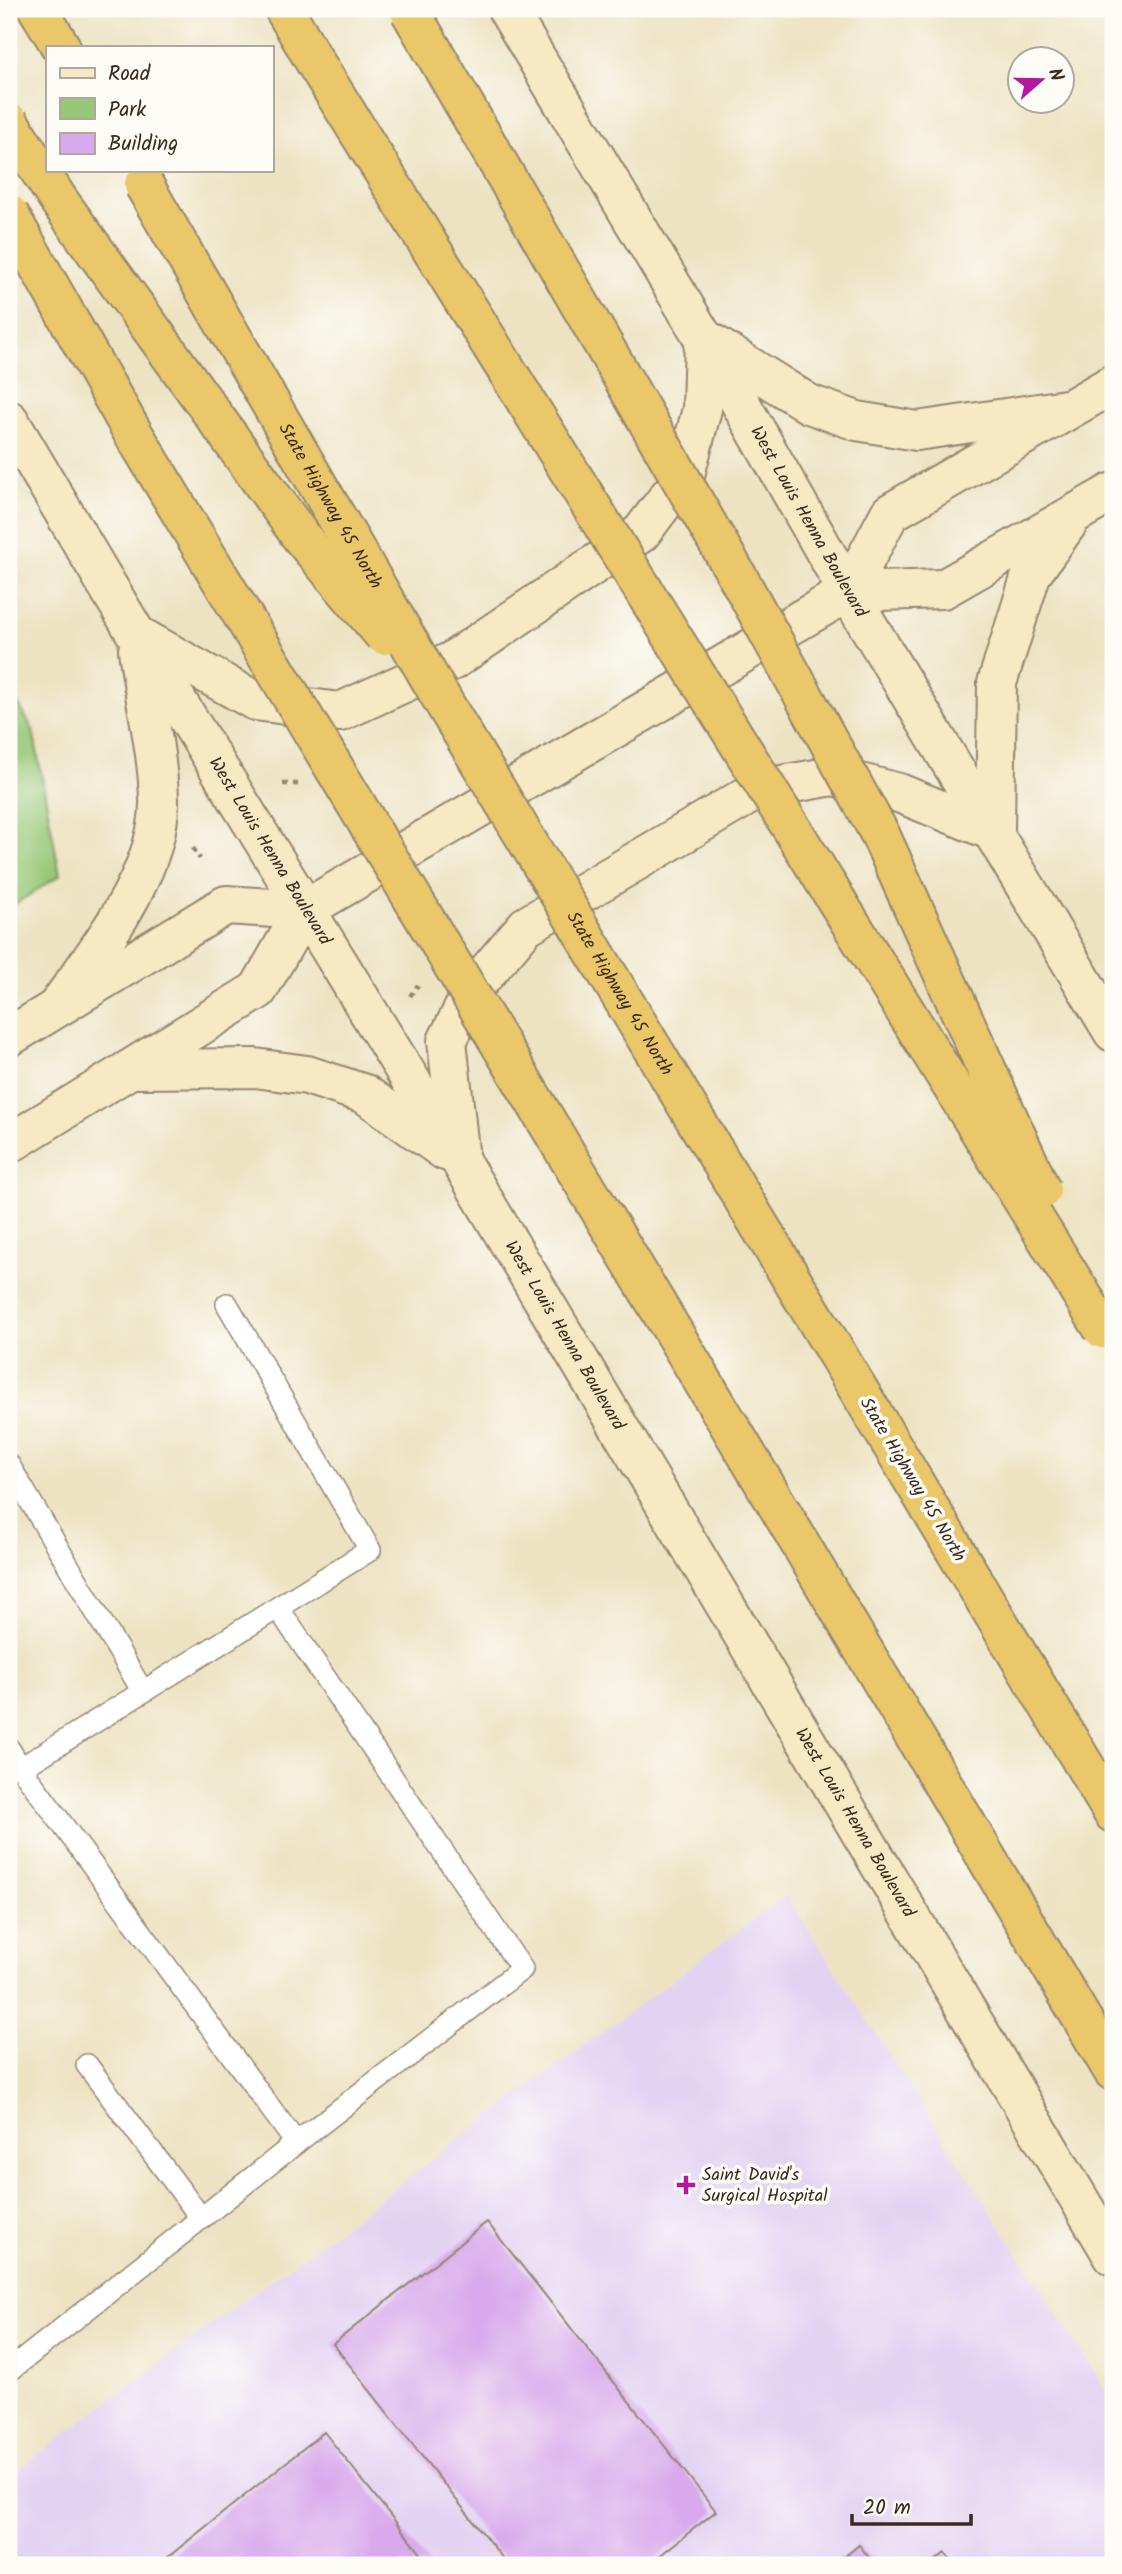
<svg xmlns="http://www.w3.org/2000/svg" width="1122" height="2574" font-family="Kalam,sans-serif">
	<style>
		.built { fill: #e3d3f3 }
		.green { fill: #97c877; stroke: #69794a; stroke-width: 2 }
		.building { fill: #d8a9ec }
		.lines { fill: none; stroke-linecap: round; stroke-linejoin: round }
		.lane-casing { stroke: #948670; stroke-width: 24 }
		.secondary-casing { stroke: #948670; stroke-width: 42 }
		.highway-casing { stroke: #948670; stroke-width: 42 }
		.path { stroke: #948670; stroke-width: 4.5; stroke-dasharray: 5 5; stroke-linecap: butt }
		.lane { stroke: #fff; stroke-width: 21 }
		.secondary { stroke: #f7e9c3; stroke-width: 38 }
		.highway { stroke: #eac769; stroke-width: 38 }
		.highway-bridge-casing { stroke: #948670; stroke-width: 42; stroke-linecap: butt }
		.highway-bridge { stroke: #eac769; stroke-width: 38 }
		.poi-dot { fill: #b5179e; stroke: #fdfcf7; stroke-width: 2.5 }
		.labels { text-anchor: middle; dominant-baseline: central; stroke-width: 7; stroke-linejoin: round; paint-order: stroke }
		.street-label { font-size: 18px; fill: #3b2a1e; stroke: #fdfcf7 }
		.poi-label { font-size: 18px; fill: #3b2a1e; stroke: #fdfcf7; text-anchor: start }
	</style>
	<rect width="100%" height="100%" fill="#fdfcf7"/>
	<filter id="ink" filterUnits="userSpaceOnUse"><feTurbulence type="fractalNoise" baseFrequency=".0143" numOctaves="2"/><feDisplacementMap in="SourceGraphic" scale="14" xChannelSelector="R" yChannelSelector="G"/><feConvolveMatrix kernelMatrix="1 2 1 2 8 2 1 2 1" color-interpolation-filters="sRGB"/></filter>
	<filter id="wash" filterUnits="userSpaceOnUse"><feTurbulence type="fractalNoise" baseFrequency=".00686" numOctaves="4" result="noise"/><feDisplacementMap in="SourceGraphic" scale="28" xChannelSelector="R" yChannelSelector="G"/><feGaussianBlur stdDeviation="1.57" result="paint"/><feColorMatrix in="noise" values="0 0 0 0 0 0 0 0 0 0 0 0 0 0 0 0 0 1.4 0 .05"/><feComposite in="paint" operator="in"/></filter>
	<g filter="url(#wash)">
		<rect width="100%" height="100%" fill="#ede3c3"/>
		<path class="built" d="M786,1895l327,505v165h-1104v-89z"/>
		<path class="green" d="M9,688l24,42 27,145 -51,33z"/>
		<g id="blocks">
			<g class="building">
				<path d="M487,2222l229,289 -68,54h-140l-175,-221z"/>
				<path d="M324,2432l106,133h-272z"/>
				<path d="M859,2545l16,20h-41z"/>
				<path d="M945,2553l10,12h-25z"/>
			</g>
		</g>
	</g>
	<g filter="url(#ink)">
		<use href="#blocks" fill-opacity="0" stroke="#948670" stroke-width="2"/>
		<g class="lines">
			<defs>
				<g id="lane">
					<path d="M9,1465l134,227"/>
					<path d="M278,1608l244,361 -226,174"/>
					<path d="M9,1749l12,19"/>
					<path d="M87,2065l114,153"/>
					<path d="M9,2371l287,-228 -275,-375 349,-218 -143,-246"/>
				</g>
				<g id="secondary">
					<path id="s1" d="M507,9l197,330 144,253 265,440"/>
					<path d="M707,340l102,64 48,17 60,10 149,-22"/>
					<path id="s2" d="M9,420l127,214 325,528 652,1094"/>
					<path d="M848,592l42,-79 223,-129"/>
					<path d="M139,636l116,65 85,11 112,-51 189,-128 44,-58 17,-66 2,-70"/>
					<path d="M995,832l2,-149 34,-108 37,-52"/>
					<path d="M57,1007c40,-57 104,-135 102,-208 -1,-45 -15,-103 -21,-149"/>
					<path d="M9,1037l217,-132 78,5"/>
					<path d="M135,1069l120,-1 52,7 58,19 80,57"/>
					<path d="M9,1144l249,-154 46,-80 544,-318 95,-3 170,-97"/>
					<path d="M459,1150l-12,-109 28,-55 51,-60 233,-137 74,-13 66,17 96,39"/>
				</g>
				<g id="highway">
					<path d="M38,9l23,38"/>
					<path d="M284,9l31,53"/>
					<path d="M890,1442l223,371"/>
					<path d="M782,1513l331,558"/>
				</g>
			</defs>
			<use href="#lane" class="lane-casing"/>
			<use href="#secondary" class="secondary-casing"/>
			<use href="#highway" class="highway-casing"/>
			<g class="path">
				<path d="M283,784h16"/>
				<path d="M193,848l7,11"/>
				<path d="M410,996l8,-11"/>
			</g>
			<use href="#lane" class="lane"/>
			<use href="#secondary" class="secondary"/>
			<use href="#highway" class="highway"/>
			<defs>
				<g id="highway-bridge">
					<path d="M410,11l329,568 141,255 161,356"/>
					<path d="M315,62l788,1267"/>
					<path d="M9,122l48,76 245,340 82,97"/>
					<path id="s3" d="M144,185l303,523 443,734"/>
					<path d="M9,214l121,214 652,1085"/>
				</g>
			</defs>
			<use href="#highway-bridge" class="highway-bridge-casing"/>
			<use href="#highway-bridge" class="highway-bridge"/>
		</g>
	</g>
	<path class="poi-dot" d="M682.5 2174.5h7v7h7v7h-7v7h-7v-7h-7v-7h7z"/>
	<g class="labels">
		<g class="street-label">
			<text stroke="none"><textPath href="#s3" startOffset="371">State Highway 45 North</textPath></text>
			<text stroke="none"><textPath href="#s1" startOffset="595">West Louis Henna Boulevard</textPath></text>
			<text stroke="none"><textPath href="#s2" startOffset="504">West Louis Henna Boulevard</textPath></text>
			<text stroke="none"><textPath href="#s3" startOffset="938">State Highway 45 North</textPath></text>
			<text stroke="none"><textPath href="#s2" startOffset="1071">West Louis Henna Boulevard</textPath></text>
			<text transform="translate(912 1480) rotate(59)">State Highway 45 North</text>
			<text stroke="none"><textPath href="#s2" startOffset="1638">West Louis Henna Boulevard</textPath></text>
		</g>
		<g class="poi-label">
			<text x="702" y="2175">Saint David's<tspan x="702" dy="21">Surgical Hospital</tspan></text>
		</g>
	</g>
	<rect width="1122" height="2574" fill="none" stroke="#fdfcf7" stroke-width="35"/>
	<rect x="46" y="46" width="228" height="126" fill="#fdfcf7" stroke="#afa8a0" stroke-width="2"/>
	<rect x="60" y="68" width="35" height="10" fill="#f7e9c3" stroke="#afa8a0" stroke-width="2"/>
	<text x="108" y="80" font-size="21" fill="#3b2a1e">Road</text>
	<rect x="60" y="98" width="35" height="21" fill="#97c877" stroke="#afa8a0" stroke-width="2"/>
	<text x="108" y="116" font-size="21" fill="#3b2a1e">Park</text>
	<rect x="60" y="133" width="35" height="21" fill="#d8a9ec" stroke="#afa8a0" stroke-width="2"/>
	<text x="108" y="150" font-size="21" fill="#3b2a1e">Building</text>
	<g transform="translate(1041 80) rotate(70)"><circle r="33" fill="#fdfcf7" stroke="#afa8a0" stroke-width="2"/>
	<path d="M0-5L12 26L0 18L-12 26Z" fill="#b5179e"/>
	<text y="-10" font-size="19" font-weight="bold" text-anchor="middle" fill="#3b2a1e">N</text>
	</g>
	<path d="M852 2514v10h119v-10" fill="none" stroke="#3b2a1e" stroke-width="3.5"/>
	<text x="863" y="2514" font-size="21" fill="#3b2a1e" stroke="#fdfcf7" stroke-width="5" paint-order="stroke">20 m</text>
</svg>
